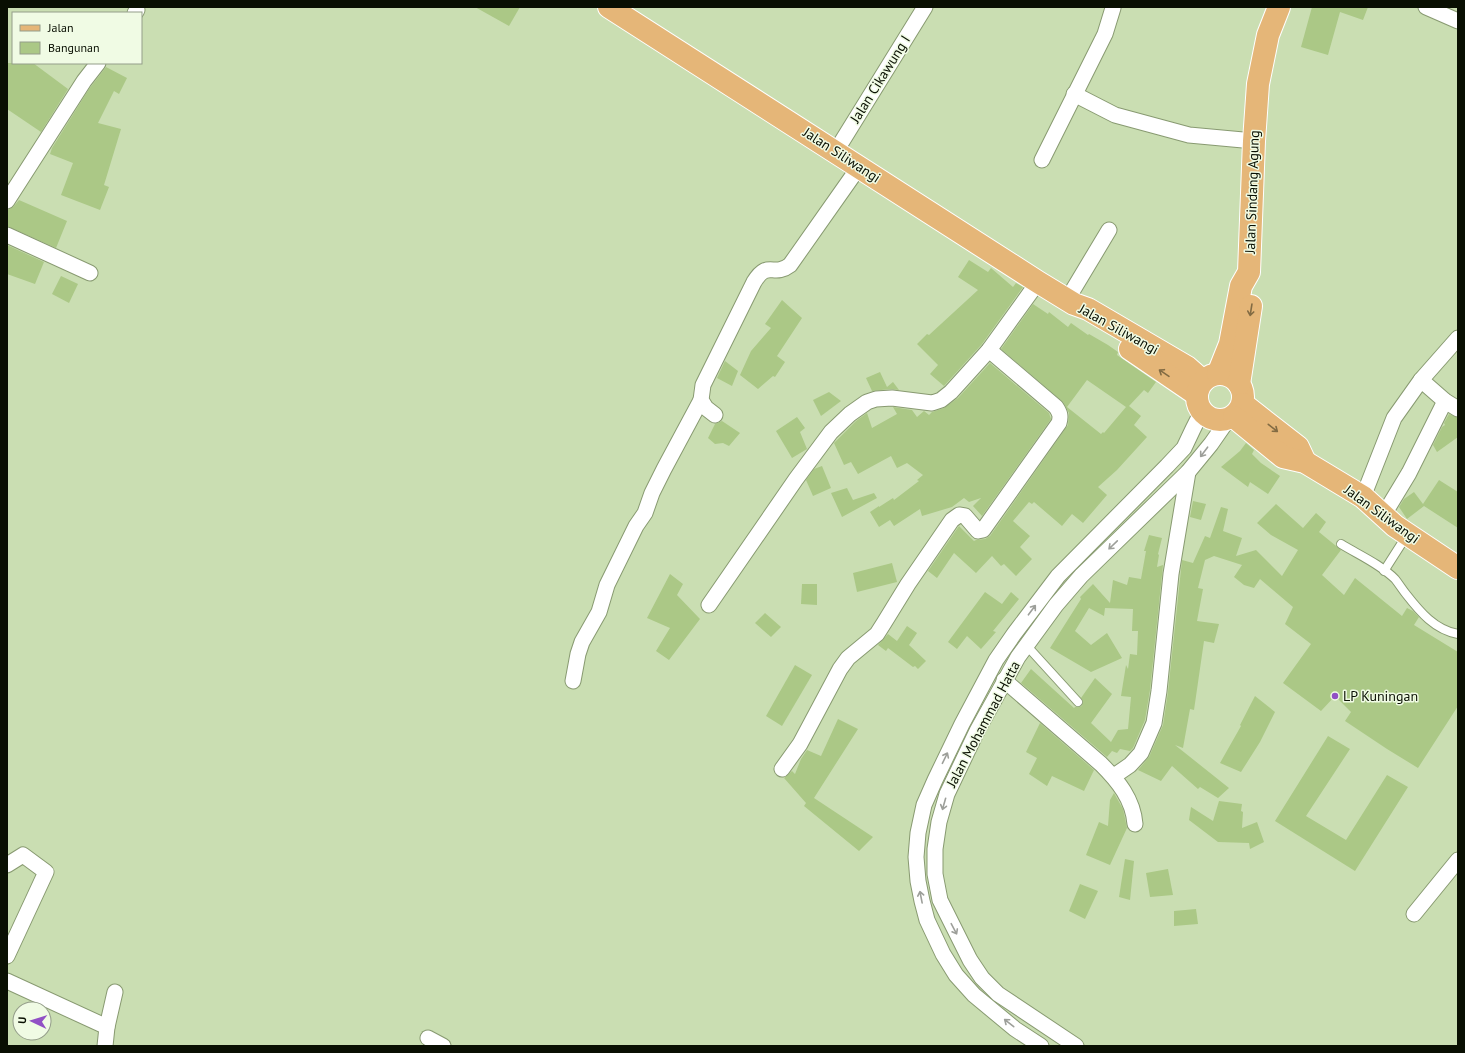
<svg xmlns="http://www.w3.org/2000/svg" width="1465" height="1053" font-family="'PT Sans',sans-serif">
	<style>
		.building { fill: #abc886; fill-rule: evenodd }
		.lines { fill: none; stroke-linecap: round; stroke-linejoin: round }
		.lane-casing { stroke: #889a71; stroke-width: 10 }
		.street-casing { stroke: #889a71; stroke-width: 17 }
		.primary-casing { stroke: #fff; stroke-width: 24 }
		.lane { stroke: #fff; stroke-width: 8 }
		.street { stroke: #fff; stroke-width: 15 }
		.primary { stroke: #e5b678; stroke-width: 22 }
		.oneway { stroke: #826b43 }
		.oneway2 { stroke: #9d9f9a }
		.poi-dot { fill: #9150c5; stroke: #f0fbe4; stroke-width: 1.5 }
		.labels { text-anchor: middle; dominant-baseline: central; stroke-width: 3; stroke-linejoin: round; paint-order: stroke }
		.street-label { font-size: 14px; fill: #090f02; stroke: #f0fbe4 }
		.poi-label { font-size: 14px; fill: #090f02; stroke: #f0fbe4; text-anchor: start }
	</style>
	<rect width="100%" height="100%" fill="#cadeb2"/>
	<g class="building">
		<path d="M475,7h45l-11,19z"/>
		<path d="M1312,7h56l-5,13 -23,-8 -12,43 -27,-8z"/>
		<path d="M7,63h26l35,26 -27,43 -34,-23z"/>
		<path d="M106,67l21,11 -8,16 -5,-3 -16,32 23,6 -17,56 5,2 -9,23 -39,-15 12,-32 -23,-9 2,-6 37,-59z"/>
		<path d="M19,200l48,21 -11,27 -49,-22v-13l1,-3 6,-4z"/>
		<path d="M7,245l37,17 -9,22 -28,-10z"/>
		<path d="M969,260l19,12 3,-4 22,19 3,-4 7,4 -41,57 -38,42 -14,-12 8,-9 -21,-21 10,-10 2,1 49,-45 -20,-13z"/>
		<path d="M61,276l17,8 -9,19 -17,-9z"/>
		<path d="M782,300l20,18 -25,38 8,6 -10,15 -2,-1 -15,13 -18,-14 11,-24 20,-23 -6,-4z"/>
		<path d="M1033,304l15,10 1,-2 19,15 3,-4 17,12 1,-1 19,11 10,7 -1,3 39,27 -8,11 -4,-3 -15,16 12,10 -7,9 13,12 -30,33 -19,17 9,8 -24,28 -11,-9 -10,12 -28,-24 -2,2 -3,-2 -16,19 17,15 -10,11 12,12 -16,17 -12,-12 -3,2 -9,-10 -16,17 -22,-20 -17,25 -9,-7 31,-45 15,15 2,-1 9,-1 5,-3 78,-111 1,-12 -6,-11 -62,-53zM1087,380l39,27 -22,26 -1,-1 -2,2 -34,-27z"/>
		<path d="M725,361l13,10 -6,15 -15,-8z"/>
		<path d="M990,363l59,50 2,6 -69,97 -9,-10 8,-8 -12,4 -5,-4 -12,9 -30,9 -2,-7 -26,17 -4,-6 -11,7 -9,-15 9,-6v1l14,-9 1,2 25,-19 -2,-1 6,-5 -16,-12 -10,5 -6,-12 -33,18 -7,-12 -7,3 -10,-22 22,-22 11,-8 5,15 25,-14 -4,-7 19,3 5,7 7,-6 5,4 3,-3 12,-4 14,-10z"/>
		<path d="M880,372l7,15 6,-5 6,8 -8,-1 -19,2 -6,-13z"/>
		<path d="M829,392l12,9 -20,15 -8,-16z"/>
		<path d="M1449,414l9,4v19l-21,15 -4,-7 9,-18 3,-2 -1,-2z"/>
		<path d="M797,417l8,11 -5,4 7,17 -15,9 -16,-27z"/>
		<path d="M722,421l18,12 -11,13 -6,-3 -8,1 -7,-6 7,-14z"/>
		<path d="M1246,443l8,7 -2,4 9,9 19,13 -12,18 -18,-12 -2,5 -27,-20 19,-16z"/>
		<path d="M822,466l9,22 -18,8 -7,-16 8,-11z"/>
		<path d="M1439,480l19,12v36l-34,-22 -17,13 -8,-12 5,-8 10,-7 9,12z"/>
		<path d="M847,488l6,12 21,-7 3,5 -35,19 -11,-24z"/>
		<path d="M1193,501l13,3 -5,16 -11,-3z"/>
		<path d="M1276,504l27,24 13,-15 10,9 -7,10 22,18 -19,25 22,20 11,-17 47,38 5,-8 6,3 6,6 -5,8 44,27v54l-40,62 -31,-19 -42,-28 6,-9 -16,-16 -14,15 -38,-28 28,-39 -26,-20 8,-17 -33,-28 -6,9 -10,-3 -10,-8 8,-12 -28,-9 -9,4 -7,28 5,1 -6,32 22,3 -5,19 -10,-2 -10,69 -4,-1 -7,39 -8,-3 54,43 -11,10 -18,-11 -2,2 -26,-23 -11,15 -23,-11 11,-13 14,-32 5,-33 14,-132 11,3 12,-27 5,2 11,-31 7,2 -5,22 19,7 -6,18 20,-6 26,26 16,-26 -27,-15 -14,-12z"/>
		<path d="M1149,535l13,3 -4,16 1,1 -2,12 6,-2 -13,125 -5,30 -12,28 -3,3 -10,-2 -3,4 -5,-2 -5,6 -86,-74 10,-14 43,39 1,-1h4l3,-1 1,-5 -2,-3 14,-20 17,16 -21,29 20,19 7,-12 10,-1 3,-32 -10,-1 5,-31 2,4 2,-15 7,1 1,-24h-6l1,-22 -28,-1 -1,8 -15,-8 -14,23 16,14 16,-12 15,25 -31,14 -41,-24 31,-49 -1,-2 13,-13 17,19 3,-23 14,5 2,-8 12,2 5,-28h-2z"/>
		<path d="M892,563l5,19 -40,10 -4,-19z"/>
		<path d="M670,574l13,10 -6,11 23,24 -31,41 -13,-9 14,-23 -23,-10z"/>
		<path d="M802,584h15v21l-16,-1z"/>
		<path d="M985,592l17,12 9,-12 8,7 -26,32 3,1 -15,17 -14,-13 -10,13 -9,-7z"/>
		<path d="M765,613l16,14 -10,10 -16,-14z"/>
		<path d="M907,626l10,7 -8,12 17,16 -8,8 -3,-3 -2,1 -25,-19 -2,3 -8,-6 10,-11 9,7z"/>
		<path d="M795,665l17,10 -30,51 -16,-10z"/>
		<path d="M1255,696l20,16 -15,30 -19,30 -21,-9 21,-37 -1,-1z"/>
		<path d="M838,719l20,10 -44,69 59,39 -14,14 -55,-45 2,-3 -22,-25 8,-7 3,3 6,-15 6,-9 14,6z"/>
		<path d="M1040,723l54,47 -10,21 -32,-15 -5,10 -18,-12 8,-16 -11,-6z"/>
		<path d="M1328,736l22,13 -44,67 40,24 41,-65 21,12 -53,84 -80,-50z"/>
		<path d="M1114,793l9,16 4,19 -17,37 -24,-10 13,-33 9,4 2,-26z"/>
		<path d="M1219,801l23,3 -1,7 2,1 -1,16 15,-6 7,20 -14,7 -1,-6 -31,-1 -29,-22 2,-13 22,14z"/>
		<path d="M1125,859l9,2 -4,39 -11,-3z"/>
		<path d="M1168,869l5,26 -23,2 -4,-24z"/>
		<path d="M1080,884l18,7 -13,28 -16,-8z"/>
		<path d="M1196,909l2,15 -24,2v-15z"/>
	</g>
	<g class="lines">
		<defs>
			<g id="lane">
				<path d="M1341,544c18,11 39,20 54,35 4,5 7,10 11,15 14,18 29,36 52,40"/>
				<path d="M1384,571l23,-36"/>
				<path d="M1027,646l51,56"/>
			</g>
			<g id="street">
				<path d="M1426,7l32,14"/>
				<path d="M135,13l2,-3"/>
				<path d="M1074,94l41,21 74,20 65,6"/>
				<path d="M836,151l89,-144"/>
				<path d="M1042,160l63,-126 8,-26"/>
				<path d="M7,201l77,-120 14,-18"/>
				<path d="M7,235l83,38"/>
				<path d="M1067,300l42,-70"/>
				<path d="M1421,380l24,21 13,8"/>
				<path d="M715,415l-9,-7 -5,-8 2,-15 51,-103c14,-23 19,-4 36,-17l69,-98"/>
				<path d="M1363,497l31,-79 27,-38 37,-42"/>
				<path d="M1383,516l26,-43 36,-72"/>
				<path d="M709,605l87,-126 35,-47 19,-18 17,-12 9,-3 16,-1 40,5 9,-3 10,-8 38,-42 49,-68"/>
				<path d="M1004,680l97,84c17,17 32,35 34,60"/>
				<path d="M573,681l5,-27 4,-12 17,-30 8,-27 29,-59 9,-13 7,-20 12,-24 37,-69"/>
				<path d="M782,769l18,-25 40,-75 8,-11 29,-24 7,-11 24,-39 44,-64 7,-5 6,1 13,15 5,-1 76,-107c2,-7 1,-10 -3,-16l-67,-57"/>
				<path d="M1114,776l16,-11 11,-12 13,-30 5,-32 12,-117 17,-102"/>
				<path d="M7,865l16,-10 23,17 -39,84"/>
				<path d="M1414,914l44,-54"/>
				<path d="M7,981l100,46"/>
				<path d="M428,1038l15,8"/>
				<path d="M105,1046l2,-19 8,-35"/>
				<path d="M1041,1046l-26,-17 -41,-34 -18,-20 -13,-21 -16,-34 -5,-19 -4,-20 -2,-24 2,-24 6,-28 11,-25 27,-56 34,-64 18,-26 44,-58 109,-110 17,-18 9,-19 6,-12 -1,-10"/>
				<path d="M1076,1046l-78,-52 -16,-16 -12,-18 -30,-60 -5,-26v-25l4,-27 8,-28 30,-63 41,-74 38,-52 25,-29 107,-104 23,-28 16,-23"/>
			</g>
			<g id="primary">
				<path d="M609,7l429,275 36,22 14,5 99,58 16,14"/>
				<path d="M1130,349l66,45"/>
				<circle cx="1220" cy="397" r="23"/>
				<path d="M1218,374l12,-30 11,-58 8,-14 5,-131 4,-57 10,-49 11,-28"/>
				<path d="M1239,384l12,-78"/>
				<path d="M1243,404l55,43 7,15"/>
				<path d="M1234,417l49,40 22,5 58,35 32,29 63,42"/>
			</g>
		</defs>
		<use href="#lane" class="lane-casing"/>
		<use href="#street" class="street-casing"/>
		<use href="#primary" class="primary-casing"/>
		<use href="#lane" class="lane"/>
		<use href="#street" class="street"/>
		<use href="#primary" class="primary"/>
	</g>
	<defs><path id="oneway-shaft" d="M-6 0H5M1.5-3L5.5 0L1.5 3" fill="none" stroke-width="1.6" stroke-linecap="round" stroke-linejoin="round"/></defs>
	<g class="oneway">
		<use href="#oneway-shaft" transform="translate(1251 310) rotate(99)"/>
		<use href="#oneway-shaft" transform="translate(1164 373) rotate(-146)"/>
		<use href="#oneway-shaft" transform="translate(1273 428) rotate(38)"/>
	</g>
	<g class="oneway2">
		<use href="#oneway-shaft" transform="translate(1204 452) rotate(127)"/>
		<use href="#oneway-shaft" transform="translate(1113 545) rotate(136)"/>
		<use href="#oneway-shaft" transform="translate(1032 610) rotate(-53)"/>
		<use href="#oneway-shaft" transform="translate(945 758) rotate(-64)"/>
		<use href="#oneway-shaft" transform="translate(944 804) rotate(106)"/>
		<use href="#oneway-shaft" transform="translate(921 897) rotate(-101)"/>
		<use href="#oneway-shaft" transform="translate(954 929) rotate(62)"/>
		<use href="#oneway-shaft" transform="translate(1009 1023) rotate(-142)"/>
	</g>
	<circle class="poi-dot" cx="1335" cy="696" r="4"/>
	<g class="labels">
		<g class="street-label">
			<text transform="translate(880 79) rotate(-58)">Jalan Cikawung I</text>
			<text transform="translate(842 155) rotate(33)">Jalan Siliwangi</text>
			<text transform="translate(1252 192) rotate(-88)">Jalan Sindang Agung</text>
			<text transform="translate(1119 329) rotate(29)">Jalan Siliwangi</text>
			<text transform="translate(1382 514) rotate(36)">Jalan Siliwangi</text>
			<text transform="translate(983 724) rotate(-62)">Jalan Mohammad Hatta</text>
		</g>
		<g class="poi-label">
			<text x="1343" y="696">LP Kuningan</text>
		</g>
	</g>
	<rect width="1465" height="1053" fill="none" stroke="#090f02" stroke-width="16"/>
	<rect x="12" y="12" width="130" height="52" fill="#f0fbe4" stroke="#949d8a"/>
	<rect x="20" y="25" width="20" height="6" fill="#e5b678" stroke="#949d8a"/>
	<text x="48" y="32" font-size="12" fill="#090f02">Jalan</text>
	<rect x="20" y="42" width="20" height="12" fill="#abc886" stroke="#949d8a"/>
	<text x="48" y="52" font-size="12" fill="#090f02">Bangunan</text>
	<g transform="translate(32 1021) rotate(274)"><circle r="19" fill="#f0fbe4" stroke="#949d8a"/>
	<path d="M0-3L7 15L0 10L-7 15Z" fill="#9150c5"/>
	<text y="-6" font-size="11" font-weight="bold" text-anchor="middle" fill="#090f02">U</text>
	</g>
</svg>
